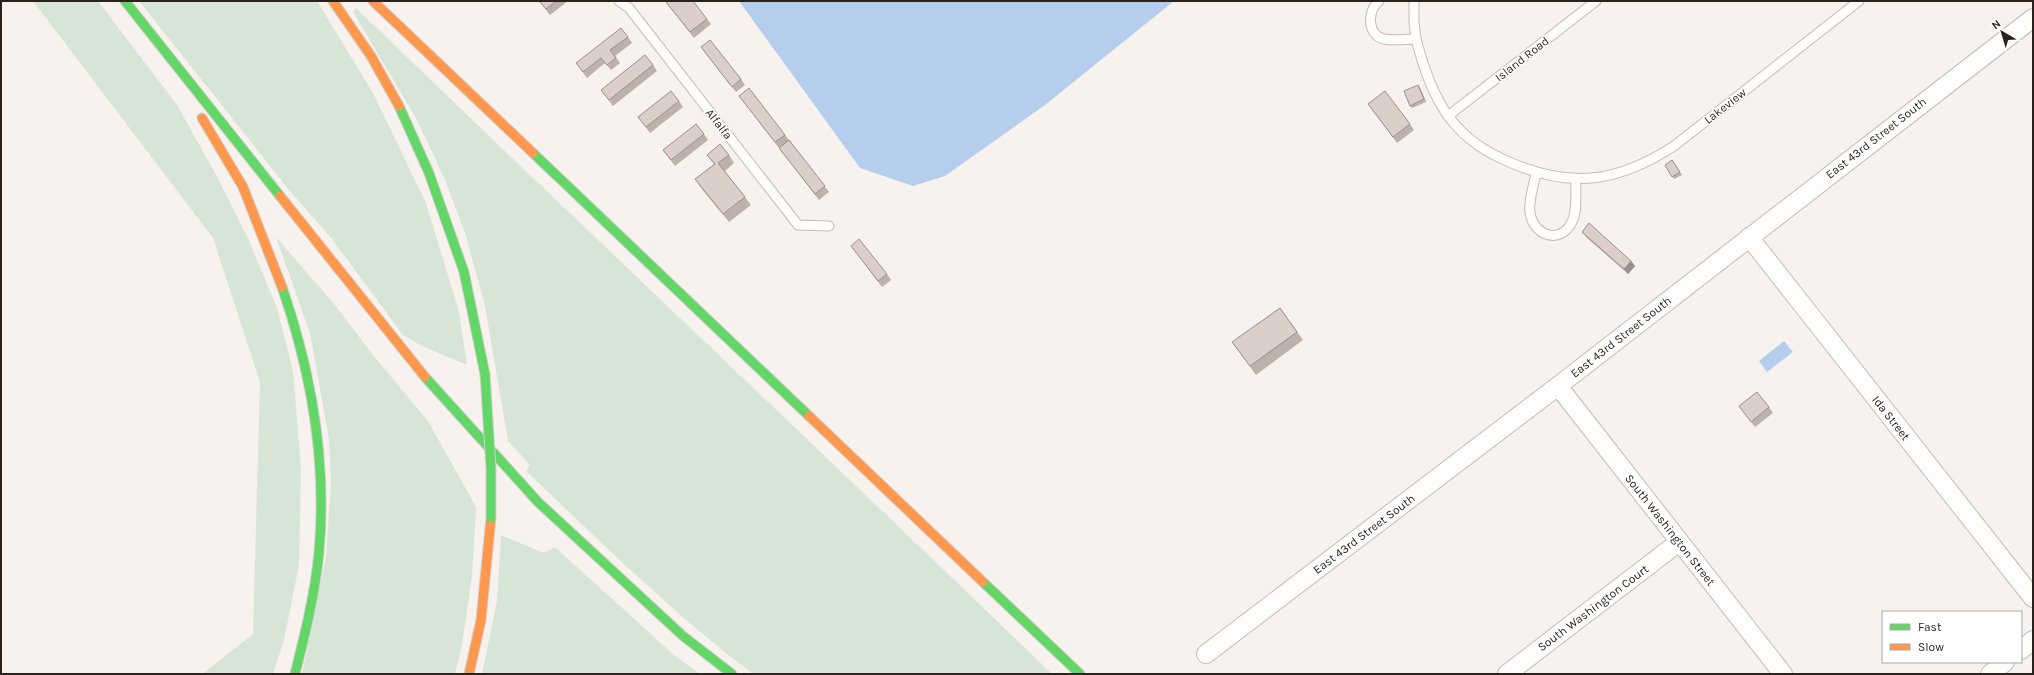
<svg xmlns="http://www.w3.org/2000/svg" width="2034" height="675" font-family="Karla,sans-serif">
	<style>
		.green { fill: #d6e5d5 }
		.water { fill: #b6ceed }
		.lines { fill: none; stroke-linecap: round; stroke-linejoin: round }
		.lane-casing { stroke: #c3bcb6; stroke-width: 11 }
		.street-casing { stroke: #c3bcb6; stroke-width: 20 }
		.fast-casing { stroke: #d2cecb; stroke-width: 11 }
		.slow-casing { stroke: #d2cecb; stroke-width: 11 }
		.lane { stroke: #fefdfc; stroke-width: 9 }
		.street { stroke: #fefdfc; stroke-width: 18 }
		.fast { stroke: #63d668; stroke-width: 9 }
		.slow { stroke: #ff974d; stroke-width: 9 }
		.fast-bridge-casing { stroke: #d2cecb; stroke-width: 11; stroke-linecap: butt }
		.fast-bridge { stroke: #63d668; stroke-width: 9 }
		.wall { fill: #bdb1ac }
		.shaded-wall { fill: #9a908c }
		.building { fill: #dccec8; stroke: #9a908c }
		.labels { text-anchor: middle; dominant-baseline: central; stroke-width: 3; stroke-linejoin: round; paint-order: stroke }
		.street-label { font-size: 12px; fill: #2b221c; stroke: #fff }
	</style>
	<rect width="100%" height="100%" fill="#f8f2ee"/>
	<g class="green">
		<path d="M33,1h65l79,104 38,68 32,63 30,72 16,63 8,97 -2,97 -15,75 -11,34h-71l51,-40 7,-252 -47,-144z"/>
		<path d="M139,1h178l56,92 53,110 33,109 8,53 -47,-20 -17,-10 -71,-96 -42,-48z"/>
		<path d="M356,8c231,223 465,443 696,666h-299c-81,-61 -153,-133 -227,-203l4,-6 -22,-24 -23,-135 -19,-70 -20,-54 -30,-64 -63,-106z"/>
		<path d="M276,237l58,67 39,51 55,66 48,86 -4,69 -10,69 -7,29h-153l24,-117 5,-73 -2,-45 -19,-106z"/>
		<path d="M501,535l43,18 11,-6 120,109 25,18h-218l15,-73z"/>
	</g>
	<g class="water">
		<path d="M739,1h435l-129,104 -100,71 -32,10 -53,-18z"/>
		<path d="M1784,341l9,11 -26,20 -8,-11z"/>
	</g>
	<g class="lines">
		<defs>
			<g id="lane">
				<path d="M619,1l10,7 169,217 31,1"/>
				<path d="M1379,1c-12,10 -12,34 5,38 10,2 22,0 32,0 7,27 16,55 33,78 17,23 38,36 65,47 60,25 106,17 160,-18l185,-145"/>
				<path d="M1414,1v21l2,17"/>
				<path d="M1448,116l148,-115"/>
				<path d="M1536,173c-2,12 -8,28 -6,40 4,23 30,32 42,9 6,-12 3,-29 4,-43"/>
			</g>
			<g id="street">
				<path d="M1749,237l284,361"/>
				<path d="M1558,386l225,288"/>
				<path d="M2021,650l12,-10"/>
				<path d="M1206,654l352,-268 475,-368"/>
				<path d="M1507,674l172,-132"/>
				<path d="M1990,674l15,-12"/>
			</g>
			<g id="fast">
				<path d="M125,1l155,195"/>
				<path d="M399,106l30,67 35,99 21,102"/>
				<path d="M533,153l276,263"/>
				<path d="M282,287c29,84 45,176 37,265 -4,42 -14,82 -24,122"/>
				<path d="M425,377l113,125 145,134 49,38"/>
				<path d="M983,582l97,92"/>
			</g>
			<g id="slow">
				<path d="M333,1l38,55 28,50"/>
				<path d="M373,1l160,152"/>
				<path d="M202,118l41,69 39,100"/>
				<path d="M280,196l145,181"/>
				<path d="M809,416l174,166"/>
				<path d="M469,674l12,-54 10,-102"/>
			</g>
		</defs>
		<use href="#lane" class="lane-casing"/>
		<use href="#street" class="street-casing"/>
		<use href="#fast" class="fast-casing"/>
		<use href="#slow" class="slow-casing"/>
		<use href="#lane" class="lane"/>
		<use href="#street" class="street"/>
		<use href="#fast" class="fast"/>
		<use href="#slow" class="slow"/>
		<defs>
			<path id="fast-bridge" d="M485,374l6,95v49"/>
		</defs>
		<use href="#fast-bridge" class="fast-bridge-casing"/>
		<use href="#fast-bridge" class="fast-bridge"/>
	</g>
	<g class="wall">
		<path d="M539,1h29l-18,14z"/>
		<path d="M666,2l41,17 4,5 -17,14z"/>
		<path d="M628,37l4,6 -17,13 5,7 -9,7 -6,-7 -18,15 -11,-15z"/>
		<path d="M701,47l40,32 4,6 -9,7z"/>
		<path d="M653,65l4,6 -44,35 -12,-16z"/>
		<path d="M1418,85l2,3 6,14 -14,6 -2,-2z"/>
		<path d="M739,96l46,39 44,57 -10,8z"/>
		<path d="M679,101l4,6 -33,26 -12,-16z"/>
		<path d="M1372,109l38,15 4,6 -17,13z"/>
		<path d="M704,134l4,6 -33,26 -12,-16z"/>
		<path d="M707,155h22l5,8 -9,8 26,34 -22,17 -28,-34 -6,-9 19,-15z"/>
		<path d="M1672,160l10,15 -8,4 -9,-14z"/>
		<path d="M1582,232l49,29 4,5 -7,8 -42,-37z"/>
		<path d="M851,246l36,28 4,6 -9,7z"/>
		<path d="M1280,308l23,32 -47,35 -24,-33z"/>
		<path d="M1739,406l30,1 4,6 -18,14z"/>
	</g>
	<g class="shaded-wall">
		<path d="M1418,85l2,3 6,14 -2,-3z"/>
		<path d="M1631,261l4,5 -7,8 -4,-5z"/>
	</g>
	<g class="building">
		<path d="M539,1h17l-10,8z"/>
		<path d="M667,1h26l14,18 -17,13 -24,-30z"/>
		<path d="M621,28l7,9 -18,13 6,8 -9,7 -6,-7 -18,14 -7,-9z"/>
		<path d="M710,40l31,39 -9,8 -31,-40z"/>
		<path d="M645,55l8,10 -44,35 -8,-10z"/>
		<path d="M1418,85l6,14 -14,7 -6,-15z"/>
		<path d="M749,88l36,47 -10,7 -36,-46z"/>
		<path d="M671,91l8,10 -33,26 -8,-10z"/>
		<path d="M1385,91l25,33 -17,13 -25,-33z"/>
		<path d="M696,124l8,10 -33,26 -8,-10z"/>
		<path d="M789,140l36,46 -10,8 -36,-46z"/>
		<path d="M720,144l9,11 -11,8 27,34 -22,17 -28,-35 20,-15 -8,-9z"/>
		<path d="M1672,160l8,12 -8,5 -7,-12z"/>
		<path d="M1589,223l42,38 -7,8 -42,-37z"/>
		<path d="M859,239l28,35 -9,7 -27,-35z"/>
		<path d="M1280,308l17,24 -47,34 -18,-24z"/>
		<path d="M1757,392l12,15 -18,15 -12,-16z"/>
	</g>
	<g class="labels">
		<g class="street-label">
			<text transform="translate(1522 59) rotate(-38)">Island Road</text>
			<text transform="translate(1725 106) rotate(-38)">Lakeview</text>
			<text transform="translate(719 124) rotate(52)">Alfalfa</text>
			<text transform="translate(1876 138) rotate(-38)">East 43rd Street South</text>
			<text transform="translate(1621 337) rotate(-38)">East 43rd Street South</text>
			<text transform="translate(1891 418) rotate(52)">Ida Street</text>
			<text transform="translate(1670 530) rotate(52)">South Washington Street</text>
			<text transform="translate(1364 534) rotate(-37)">East 43rd Street South</text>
			<text transform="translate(1593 608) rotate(-37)">South Washington Court</text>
		</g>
	</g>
	<rect width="2034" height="675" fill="none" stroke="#2b221c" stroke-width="4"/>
	<rect x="1882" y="611" width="140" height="52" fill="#ffffff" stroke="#aaa7a4"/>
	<rect x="1890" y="624" width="20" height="6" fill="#63d668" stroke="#aaa7a4"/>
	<text x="1918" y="631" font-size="12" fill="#2b221c">Fast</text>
	<rect x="1890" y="644" width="20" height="6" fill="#ff974d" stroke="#aaa7a4"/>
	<text x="1918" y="651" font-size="12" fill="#2b221c">Slow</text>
	<g transform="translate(2002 32) rotate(322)" stroke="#ffffff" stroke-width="3" paint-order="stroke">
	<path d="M0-3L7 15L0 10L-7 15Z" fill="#2b221c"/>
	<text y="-6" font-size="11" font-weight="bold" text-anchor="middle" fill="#2b221c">N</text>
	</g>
</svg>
